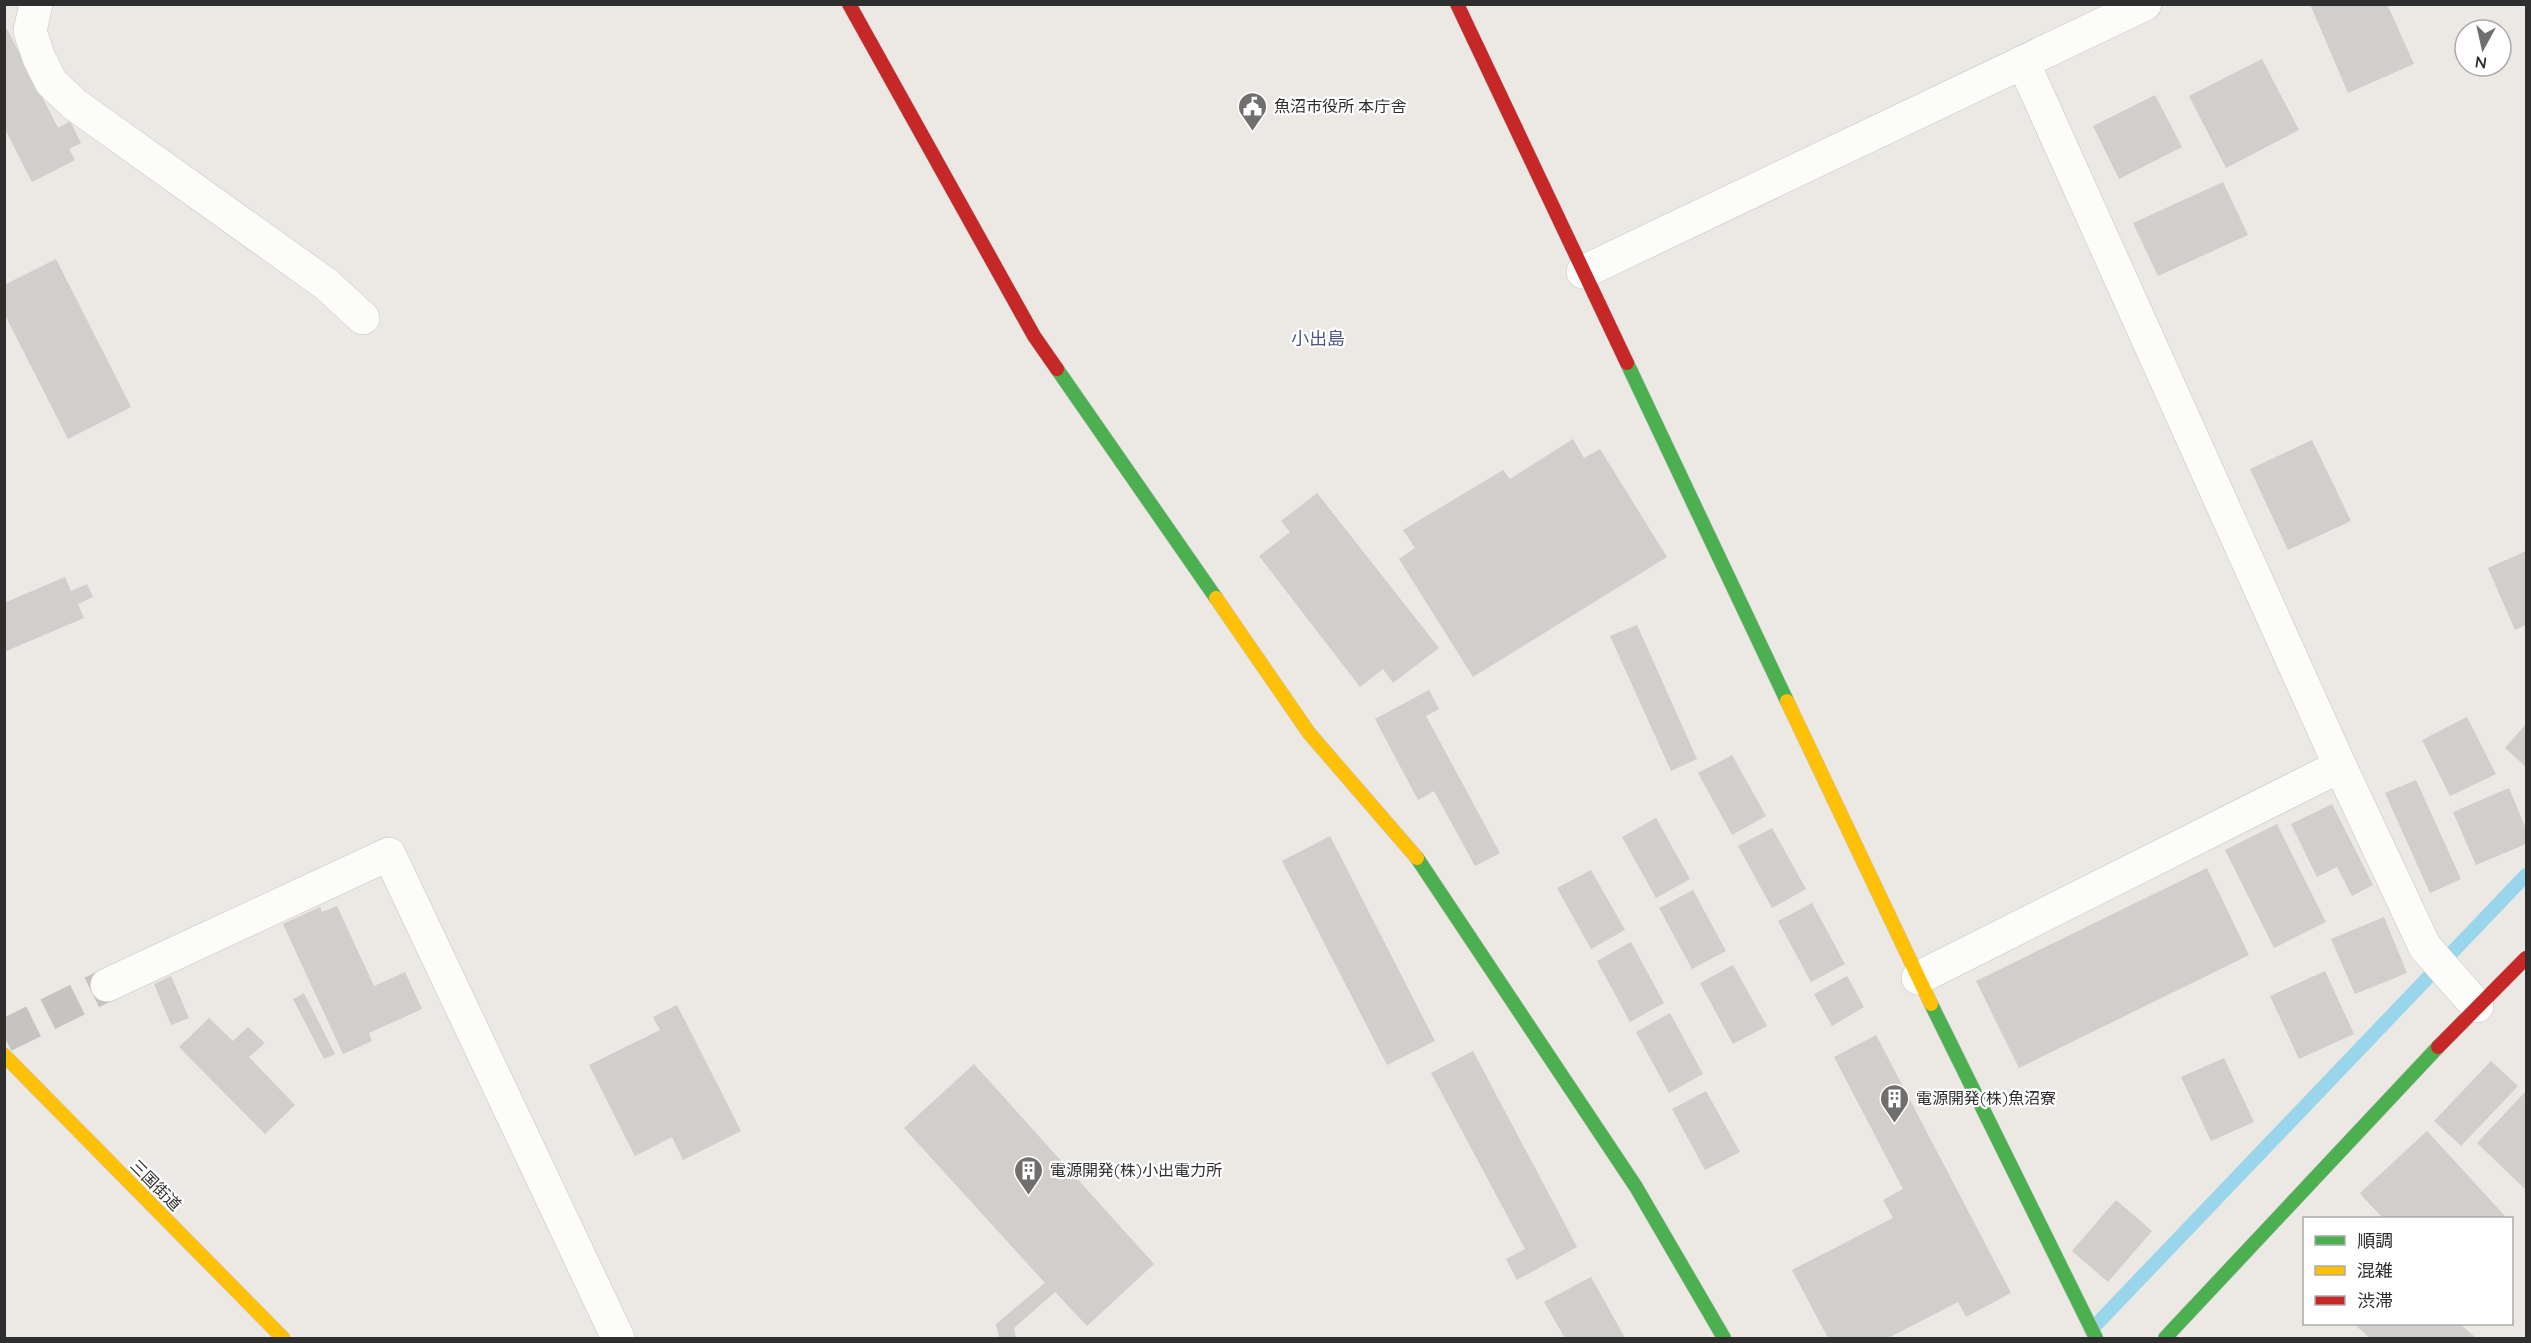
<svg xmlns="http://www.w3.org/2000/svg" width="2531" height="1343" font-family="Quicksand,'Noto Sans JP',sans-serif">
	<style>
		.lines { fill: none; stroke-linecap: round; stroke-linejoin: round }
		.stream { stroke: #99d6ec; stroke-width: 14 }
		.building { fill: #d1cecb }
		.street-tunnel { stroke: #c6c3c0; stroke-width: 33; stroke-dasharray: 33 16; stroke-linecap: butt }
		.street-casing { stroke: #c5c4c5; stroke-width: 34 }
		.fast-casing { stroke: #c5c4c5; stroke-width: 15 }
		.slow-casing { stroke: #c5c4c5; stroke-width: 15 }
		.jam-casing { stroke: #c5c4c5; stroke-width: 15 }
		.street { stroke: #fcfcfb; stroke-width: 33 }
		.fast { stroke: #4caf50; stroke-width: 14 }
		.slow { stroke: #ffc107; stroke-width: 14 }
		.jam { stroke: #c62828; stroke-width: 14 }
		.labels { text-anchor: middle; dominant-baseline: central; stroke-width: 4.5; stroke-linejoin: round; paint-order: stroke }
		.poi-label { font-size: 16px; fill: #2e2e2e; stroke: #fff; text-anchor: start }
		.street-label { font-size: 16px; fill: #2e2e2e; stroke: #fff }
		.neighbourhood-label { font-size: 18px; fill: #4d5680; stroke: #fff }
	</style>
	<rect width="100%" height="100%" fill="#ece8e4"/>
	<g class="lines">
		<path class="stream" d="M2091,1330l435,-455"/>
	</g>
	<g class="building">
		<path d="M2310,4h77l27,60 -66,29z"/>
		<path d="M7,29l51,99 12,-7 11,22 -12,6 6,11 -43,22 -28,-55v-97z"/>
		<path d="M2262,59l37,71 -73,38 -37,-72z"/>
		<path d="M2155,95l27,52 -63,32 -26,-53z"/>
		<path d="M2223,182l25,53 -90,41 -25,-53z"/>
		<path d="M56,259l75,148 -63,32 -64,-126v-28z"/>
		<path d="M1573,439l11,19 16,-9 67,108 -194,120 -74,-118 16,-11 -12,-18 100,-60 7,9z"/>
		<path d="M2312,440l39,81 -63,29 -38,-81z"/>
		<path d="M1317,493l122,155 -46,35 -10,-14 -23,18 -101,-131 31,-24 -9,-11z"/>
		<path d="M2526,551v74l-11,5 -27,-62z"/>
		<path d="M65,577l6,14 16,-7 6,13 -15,7 6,14 -80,34v-49z"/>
		<path d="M1637,625l60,134 -26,12 -61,-135z"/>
		<path d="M1429,690l10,19 -13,7 74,137 -25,13 -41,-75 -16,9 -43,-81z"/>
		<path d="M2467,717l29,57 -46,22 -28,-56z"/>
		<path d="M2526,724v43l-21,-19z"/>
		<path d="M1732,755l34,61 -34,19 -34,-62z"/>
		<path d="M2416,780l45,99 -31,14 -45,-100z"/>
		<path d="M2509,788l17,41v15l-50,21 -23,-53z"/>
		<path d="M2332,804l41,81 -21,11 -15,-29 -20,10 -26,-53z"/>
		<path d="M1656,818l34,61 -34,19 -34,-61z"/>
		<path d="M2277,824l49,98 -52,26 -49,-98z"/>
		<path d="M1772,828l34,61 -34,19 -34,-62z"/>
		<path d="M1330,836l105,205 -48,24 -105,-204z"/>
		<path d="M2207,868l42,87 -230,113 -43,-87z"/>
		<path d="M1591,870l34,60 -34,19 -34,-61z"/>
		<path d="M1693,890l33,61 -34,18 -33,-61z"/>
		<path d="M1812,903l33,61 -34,18 -33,-61z"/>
		<path d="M337,906l37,80 31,-14 17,37 -53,24 3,8 -29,13 -60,-130 37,-17 2,5z"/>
		<path d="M2384,917l23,56 -52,21 -24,-55z"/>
		<path d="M1631,942l33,61 -34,19 -33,-61z"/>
		<path d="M1733,965l34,61 -34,18 -33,-61z"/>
		<path d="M2325,971l29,63 -55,25 -29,-63z"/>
		<path d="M171,976l18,42 -18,7 -17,-41z"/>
		<path d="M1847,976l17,31 -32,19 -18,-32z"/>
		<path d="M304,993l31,61 -11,5 -31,-60z"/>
		<path d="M677,1005l64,126 -58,29 -11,-23 -37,19 -46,-91 71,-35 -7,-13z"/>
		<path d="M1670,1013l33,61 -34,19 -33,-61z"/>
		<path d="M209,1018l24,23 15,-14 17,16 -16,14 46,48 -30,29 -86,-87z"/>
		<path d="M1876,1035l135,258 -45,24 -8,-15 -70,36h-60l-36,-68 101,-52 -10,-18 20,-11 -69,-132z"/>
		<path d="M1473,1051l104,196 -60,33 -11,-21 19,-10 -94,-176z"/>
		<path d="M2224,1058l30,64 -43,19 -30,-64z"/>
		<path d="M2491,1061l27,25 -57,60 -27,-25z"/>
		<path d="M974,1064l180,200 -67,62 -32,-34 -41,36 2,10h-17l-3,-14 49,-41 -141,-155z"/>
		<path d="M1706,1091l34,61 -35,18 -33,-61z"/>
		<path d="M2526,1091v99l-49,-47z"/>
		<path d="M2427,1131l78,85 -3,2h-119l-20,-21 -3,-4z"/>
		<path d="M2116,1200l36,31 -44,51 -36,-31z"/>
		<path d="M1591,1277l34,61h-60l-21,-36z"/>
		<path d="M2354,1324h106l16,14h-106z"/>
	</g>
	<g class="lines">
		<path class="street-tunnel" d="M4,1036l103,-51"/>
		<defs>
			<g id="street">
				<path d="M36,4l-6,27 9,27 12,24 23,22 252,180 37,34"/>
				<path d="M2023,62l317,704 85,181 52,59"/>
				<path d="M1583,272l562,-268"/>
				<path d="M1918,978l422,-212"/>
				<path d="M107,985l282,-131 229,484"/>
			</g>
			<g id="fast">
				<path d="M1627,363l160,338"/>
				<path d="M1057,369l159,229"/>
				<path d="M1417,858l219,329 88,151"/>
				<path d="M1931,1004l165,334"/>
				<path d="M2165,1338l273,-291"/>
			</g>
			<g id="slow">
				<path d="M1216,598l93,135 108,125"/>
				<path d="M1787,701l144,303"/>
				<path d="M4,1055l279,283"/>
			</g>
			<g id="jam">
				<path d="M849,4l185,332 23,33"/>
				<path d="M1457,4l170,359"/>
				<path d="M2438,1047l88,-89"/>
			</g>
		</defs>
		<use href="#street" class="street-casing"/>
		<use href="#fast" class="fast-casing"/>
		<use href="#slow" class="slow-casing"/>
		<use href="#jam" class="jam-casing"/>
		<use href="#street" class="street"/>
		<use href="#fast" class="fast"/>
		<use href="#slow" class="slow"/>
		<use href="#jam" class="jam"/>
	</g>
	<defs>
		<symbol id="civic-pin" viewBox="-11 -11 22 30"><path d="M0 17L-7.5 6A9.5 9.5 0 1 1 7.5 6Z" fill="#706f6e" stroke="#fff"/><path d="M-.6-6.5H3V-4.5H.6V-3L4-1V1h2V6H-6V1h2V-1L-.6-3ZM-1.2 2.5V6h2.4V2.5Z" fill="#fff"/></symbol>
		<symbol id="building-pin" viewBox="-11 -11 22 30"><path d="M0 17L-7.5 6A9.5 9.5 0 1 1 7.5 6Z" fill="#706f6e" stroke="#fff"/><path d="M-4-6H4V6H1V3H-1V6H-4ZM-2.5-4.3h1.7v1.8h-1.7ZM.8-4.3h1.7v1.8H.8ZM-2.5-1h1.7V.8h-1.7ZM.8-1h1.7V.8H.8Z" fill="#fff"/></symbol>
	</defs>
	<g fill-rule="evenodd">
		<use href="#civic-pin" x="1236" y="90" width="33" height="45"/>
		<use href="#building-pin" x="1878" y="1082" width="33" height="45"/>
		<use href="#building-pin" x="1012" y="1154" width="33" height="45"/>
	</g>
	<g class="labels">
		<g class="poi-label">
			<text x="1274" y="106">魚沼市役所 本庁舎</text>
			<text x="1916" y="1098">電源開発(株)魚沼寮</text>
			<text x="1050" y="1170">電源開発(株)小出電力所</text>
		</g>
		<g class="street-label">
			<text transform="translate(156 1185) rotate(45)">三国街道</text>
		</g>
		<g class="neighbourhood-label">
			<text x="1318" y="338">小出島</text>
		</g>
	</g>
	<rect width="2531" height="1343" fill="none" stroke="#2e2e2e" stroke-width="12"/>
	<rect x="2303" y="1217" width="210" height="108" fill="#ffffff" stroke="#ababab" stroke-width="1.5"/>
	<rect x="2315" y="1236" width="30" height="9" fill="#4caf50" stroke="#ababab" stroke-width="1.5"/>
	<text x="2357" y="1247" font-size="18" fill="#2e2e2e">順調</text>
	<rect x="2315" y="1266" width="30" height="9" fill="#ffc107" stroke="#ababab" stroke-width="1.5"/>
	<text x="2357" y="1277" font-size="18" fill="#2e2e2e">混雑</text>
	<rect x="2315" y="1296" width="30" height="9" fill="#c62828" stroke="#ababab" stroke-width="1.5"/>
	<text x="2357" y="1307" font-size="18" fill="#2e2e2e">渋滞</text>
	<g transform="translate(2483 48) rotate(188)"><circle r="28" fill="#ffffff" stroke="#ababab" stroke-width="1.5"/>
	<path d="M0-4.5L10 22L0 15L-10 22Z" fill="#706f6e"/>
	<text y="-9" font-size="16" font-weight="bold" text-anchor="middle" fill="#2e2e2e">N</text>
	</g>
</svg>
